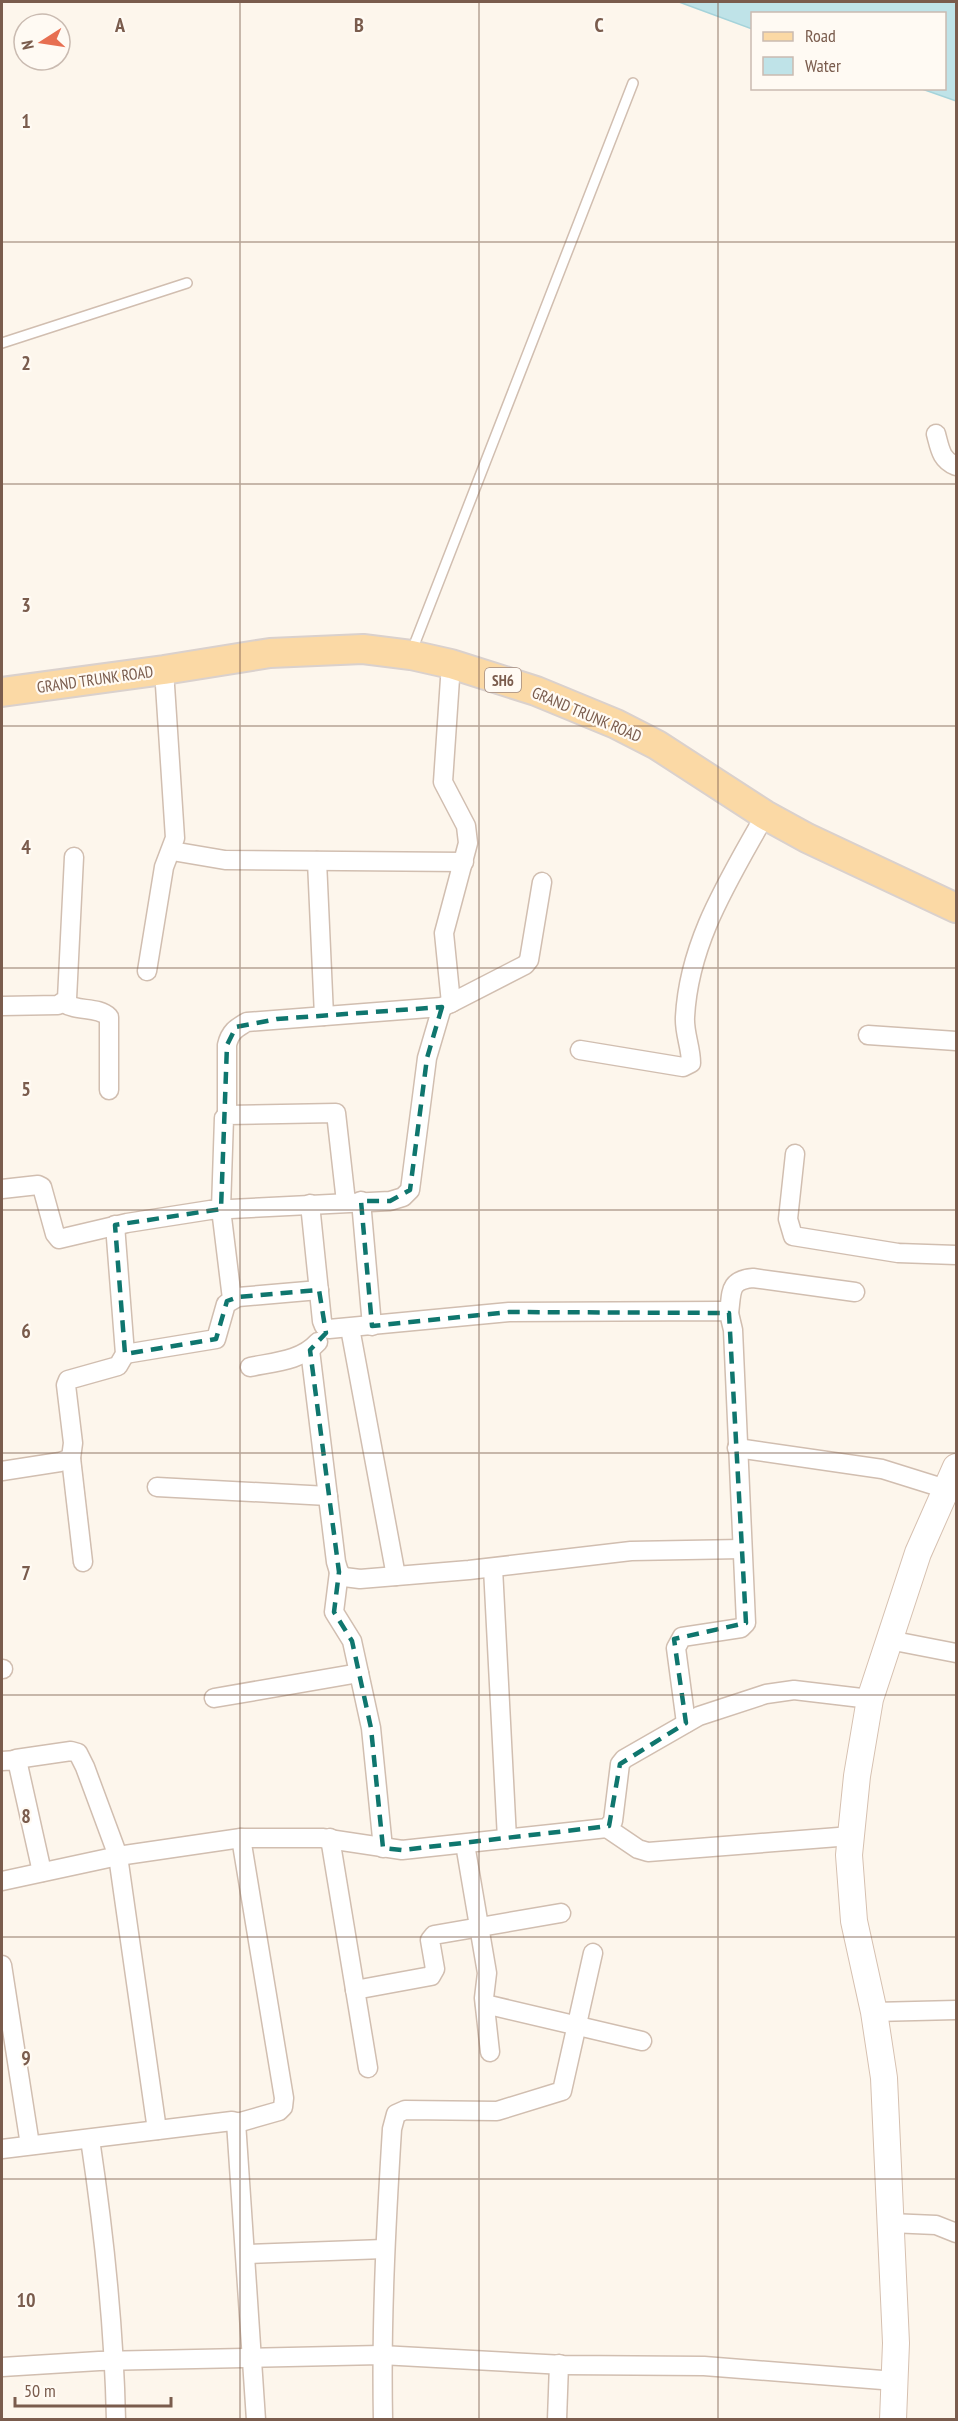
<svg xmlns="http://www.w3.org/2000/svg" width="958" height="2421" font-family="'PT Sans Narrow',sans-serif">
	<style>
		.water { fill: #bfe3e8; stroke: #a5d3da; stroke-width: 1.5 }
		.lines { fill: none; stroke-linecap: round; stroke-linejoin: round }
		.lane-casing { stroke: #d1beb0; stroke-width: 12 }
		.street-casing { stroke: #d1beb0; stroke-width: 21 }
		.secondary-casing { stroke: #d6c0b0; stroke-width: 28 }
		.primary-casing { stroke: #dad1cd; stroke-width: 32 }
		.lane { stroke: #fff; stroke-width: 9 }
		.street { stroke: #fff; stroke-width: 18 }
		.secondary { stroke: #fff; stroke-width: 26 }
		.primary { stroke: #fbd9a5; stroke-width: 28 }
		.marked { fill: none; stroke: #0f766e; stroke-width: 4.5; stroke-dasharray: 12 8; stroke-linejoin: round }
		.grid { fill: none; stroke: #7a5c4d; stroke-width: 1.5; stroke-opacity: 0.55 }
		.labels { text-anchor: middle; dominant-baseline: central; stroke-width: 4.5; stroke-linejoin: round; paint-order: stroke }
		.shield { fill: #fffaf3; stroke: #a28b7f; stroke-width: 1.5 }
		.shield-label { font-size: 15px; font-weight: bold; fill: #7a5c4d }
		.street-label { font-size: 16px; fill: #7a5c4d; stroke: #fffaf3 }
		.grid-label { font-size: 20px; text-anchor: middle; font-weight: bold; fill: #7a5c4d; stroke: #fffaf3; stroke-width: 4.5; stroke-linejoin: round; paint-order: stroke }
	</style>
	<rect width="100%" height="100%" fill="#fdf6ec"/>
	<path class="water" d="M679,2h277v99l-34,-12 22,-1v-74h-192v15z"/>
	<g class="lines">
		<defs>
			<g id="lane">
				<path d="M2,343l185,-60"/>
				<path d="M411,653l222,-570"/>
			</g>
			<g id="street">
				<path d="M936,434c4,15 5,26 20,32"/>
				<path d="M172,851l53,9 239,2"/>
				<path d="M317,861l7,155"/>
				<path d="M147,971l17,-104 11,-29 -11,-168"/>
				<path d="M64,1003c13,9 34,3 45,14v73"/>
				<path d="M451,1003l74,-38 4,-5 13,-78"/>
				<path d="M2,1006l56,-1 9,-6 7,-142"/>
				<path d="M868,1035l88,6"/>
				<path d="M580,1050l103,17 8,-4c0,-16 -7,-30 -6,-46 4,-76 44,-137 80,-202"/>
				<path d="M227,1115v-70c3,-13 9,-17 20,-23l195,-15 9,-4 -7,-70 24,-90 -2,-17 -23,-44 8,-118"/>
				<path d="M795,1154l-7,65 5,17 105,17 58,2"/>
				<path d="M2,1189l36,-4 4,2 13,47 4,5 68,-16 83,-13 180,-9 13,-4 7,-7 17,-132 15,-51"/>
				<path d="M361,1201l11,125"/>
				<path d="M310,1204l12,117 2,5 5,3 180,-17 213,-1 7,2 4,17 13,293 -5,5 -59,9 -6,11 10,75"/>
				<path d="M232,1299l-11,-90 3,-91 3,-3 109,-2 10,89"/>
				<path d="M729,1313c3,-20 -1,-33 24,-35l102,14"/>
				<path d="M350,1328l46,248"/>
				<path d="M310,1350l26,212 3,10 5,5 16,2 109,-9 162,-19 111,-2"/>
				<path d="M125,1354l91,-15 10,-35 12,-7 81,-7"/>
				<path d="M250,1367c24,-5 51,-6 68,-25"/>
				<path d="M737,1448l145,21 64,20"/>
				<path d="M71,1458l12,104"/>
				<path d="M2,1471l58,-9 11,-4 2,-15 -7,-58 2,-5 50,-14 7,-12 -10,-129"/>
				<path d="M157,1487l171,9"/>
				<path d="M493,1568l14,271"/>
				<path d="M339,1572l-5,40 18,29 19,87 12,120"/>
				<path d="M889,1640l67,13"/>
				<path d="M2,1669h1"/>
				<path d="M214,1698l145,-25"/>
				<path d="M16,1759l55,-8 7,2 7,14 33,89 39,274"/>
				<path d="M2,1761l15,-1 25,112"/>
				<path d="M607,1828l31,21 10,3 203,-16"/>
				<path d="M330,1838l38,230"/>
				<path d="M465,1844l22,129 -3,25 6,54"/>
				<path d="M2,1881l116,-25 123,-18h81l80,12 205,-22 6,-7 7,-57 4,-5 75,-43 67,-22 28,-4 76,9"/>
				<path d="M2,1965l28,180"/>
				<path d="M355,1990l76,-14 4,-7 -5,-29 4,-5 127,-22"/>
				<path d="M485,2004l157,37"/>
				<path d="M874,2012l82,-2"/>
				<path d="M237,2123l42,-12 4,-4 1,-9 -43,-260"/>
				<path d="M90,2139c14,93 24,186 26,281"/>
				<path d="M2,2149l230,-28 4,1 20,298"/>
				<path d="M890,2223l46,2 20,8"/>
				<path d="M246,2254l138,-5"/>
				<path d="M2,2367l97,-6 282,-6 183,10 140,1 191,15"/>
				<path d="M383,2420c-2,-98 3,-194 9,-291l4,-15 9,-4 92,1 65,-20 31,-138"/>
				<path d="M557,2420l2,-56"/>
			</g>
			<path id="secondary" d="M893,2420l3,-77 -12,-265 -10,-66 -20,-91 -5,-66 8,-79 13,-77 48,-146 38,-86"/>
			<path id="primary" d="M2,692l162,-22 106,-17 93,-4 48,6 40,9 85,27 80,33 41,21 108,70 42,23 149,70"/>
		</defs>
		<use href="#lane" class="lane-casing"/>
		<use href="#street" class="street-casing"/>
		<use href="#secondary" class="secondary-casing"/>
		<use href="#primary" class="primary-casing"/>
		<use href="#lane" class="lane"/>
		<use href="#street" class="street"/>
		<use href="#secondary" class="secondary"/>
		<use href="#primary" class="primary"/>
	</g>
	<path class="marked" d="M442,1007l-15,51 -17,132 -20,11h-29l11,125 137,-14 220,1 17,310 -72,16 12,84 -66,41 -11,62 -207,24 -19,-2 -12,-120 -19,-87 -18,-29 5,-40 -29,-222 16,-17 -7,-43 -81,7 -11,4 -11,38 -91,15 -10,-129 106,-16 6,-164 9,-18 41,-8z"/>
	<path class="grid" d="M240,2v2418M479,2v2418M718,2v2418M2,242h954M2,484h954M2,726h954M2,968h954M2,1210h954M2,1453h954M2,1695h954M2,1937h954M2,2179h954"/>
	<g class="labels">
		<rect class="shield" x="485" y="668" width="36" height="24" rx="4.5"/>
		<g class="shield-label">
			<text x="503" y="680">SH6</text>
		</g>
		<g class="street-label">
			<text transform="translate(95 679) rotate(-8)">GRAND TRUNK ROAD</text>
			<text transform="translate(587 714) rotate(23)">GRAND TRUNK ROAD</text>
		</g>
	</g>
	<g class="grid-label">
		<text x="120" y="32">A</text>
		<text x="359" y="32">B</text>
		<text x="599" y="32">C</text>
		<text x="26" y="128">1</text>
		<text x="26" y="370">2</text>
		<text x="26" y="612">3</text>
		<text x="26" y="854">4</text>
		<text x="26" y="1096">5</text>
		<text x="26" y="1338">6</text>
		<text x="26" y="1580">7</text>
		<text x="26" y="1823">8</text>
		<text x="26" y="2065">9</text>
		<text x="26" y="2307">10</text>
	</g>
	<rect width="958" height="2421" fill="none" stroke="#7a5c4d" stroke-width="6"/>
	<rect x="751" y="12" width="195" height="78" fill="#fffaf3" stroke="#cabbb1" stroke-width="1.5"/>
	<rect x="763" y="32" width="30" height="9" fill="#fbd9a5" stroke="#cabbb1" stroke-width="1.5"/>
	<text x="805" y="42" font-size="18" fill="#7a5c4d">Road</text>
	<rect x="763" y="57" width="30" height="18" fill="#bfe3e8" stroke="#cabbb1" stroke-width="1.5"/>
	<text x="805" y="72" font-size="18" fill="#7a5c4d">Water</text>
	<g transform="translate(42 42) rotate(258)"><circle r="28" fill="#fffaf3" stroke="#cabbb1" stroke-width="1.5"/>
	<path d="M0-4.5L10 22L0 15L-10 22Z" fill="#e76f51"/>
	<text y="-9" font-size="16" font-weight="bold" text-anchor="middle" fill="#7a5c4d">N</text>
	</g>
	<path d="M15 2397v9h156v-9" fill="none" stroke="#7a5c4d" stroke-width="3"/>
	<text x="24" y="2397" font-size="18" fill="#7a5c4d" stroke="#fffaf3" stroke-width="4.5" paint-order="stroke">50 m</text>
</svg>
